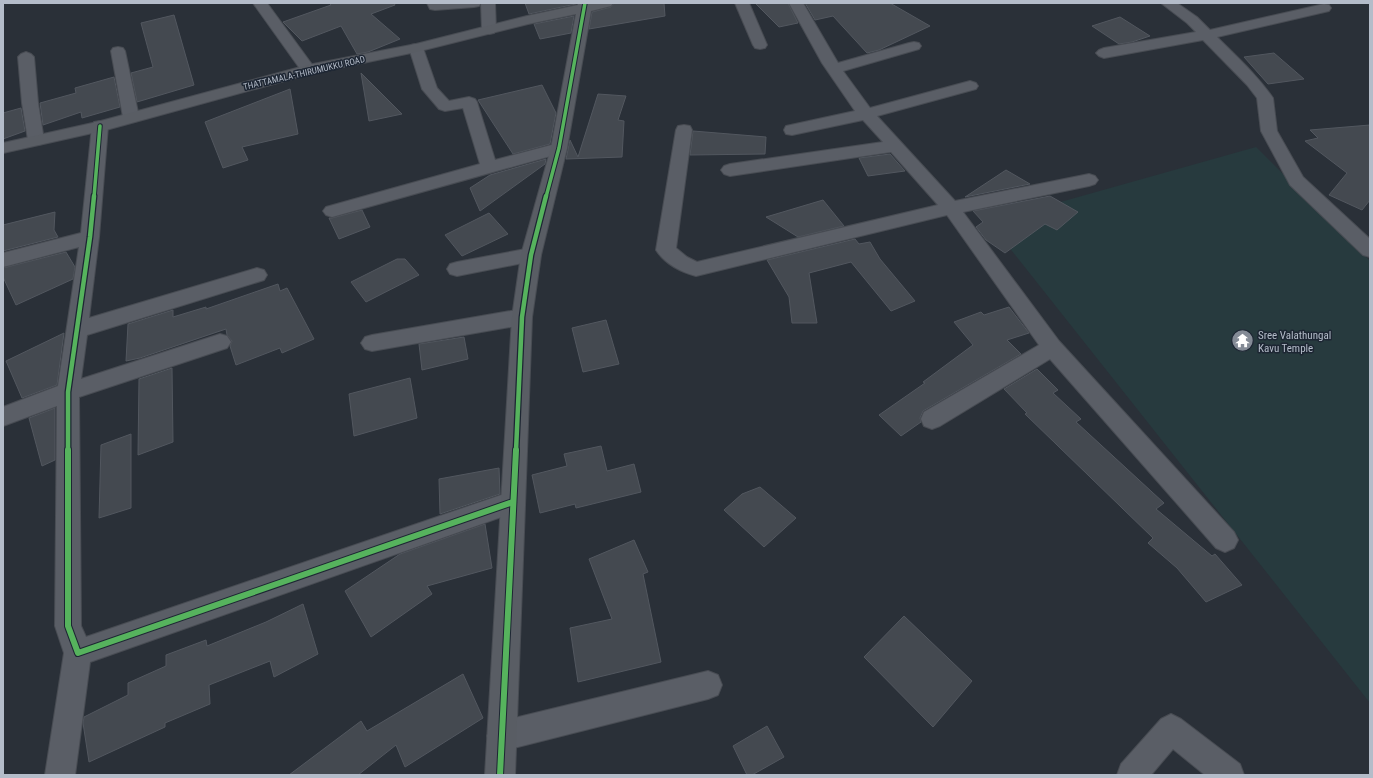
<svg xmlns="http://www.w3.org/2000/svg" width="1373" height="778" font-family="'Roboto Condensed',sans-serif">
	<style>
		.green { fill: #273a3e }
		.building { fill: #444950; stroke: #52575f }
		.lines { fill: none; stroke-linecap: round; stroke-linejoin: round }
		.street-casing { stroke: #484c53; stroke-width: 2 }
		.secondary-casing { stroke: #484c53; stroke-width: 2 }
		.street { fill: #5a5e66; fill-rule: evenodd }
		.secondary { fill: #595d64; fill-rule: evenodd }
		.cycleway-far2-casing { stroke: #1d2633; stroke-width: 5.5 }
		.cycleway-far1-casing { stroke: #1d2633; stroke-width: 7 }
		.cycleway-casing { stroke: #1d2633; stroke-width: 8 }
		.cycleway-far2 { stroke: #56b35d; stroke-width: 3.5 }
		.cycleway-far1 { stroke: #56b35d; stroke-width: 4.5 }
		.cycleway { stroke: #56b35d; stroke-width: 6 }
		.labels { text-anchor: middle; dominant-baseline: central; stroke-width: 3; stroke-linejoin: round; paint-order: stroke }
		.far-street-label { font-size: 9px; fill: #b4bcc9; stroke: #1d2633 }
		.poi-label { font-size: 11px; fill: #b4bcc9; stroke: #1d2633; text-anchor: start }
	</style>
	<rect width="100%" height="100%" fill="#2a3038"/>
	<path class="green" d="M1256,147l114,114v442l-381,-481z"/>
	<g class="building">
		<path d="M329,3h65l1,2 -24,9 29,25 -32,13 -11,2 -16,-28 -39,15 -19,-19 48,-17z"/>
		<path d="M525,3h51v1l-47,10z"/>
		<path d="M614,3h50l1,13 -76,13 3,-17 19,-5z"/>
		<path d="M755,3h33l10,20 -19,4z"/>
		<path d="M805,3h85l40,23 -51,24 -12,3 -34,-37 -18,4z"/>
		<path d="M174,15l20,70 -57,17 -6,-29 22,-6 -12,-44z"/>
		<path d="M574,16l-3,17 -31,6 -6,-15z"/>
		<path d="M1120,17l30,19 -18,6 -13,2 -27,-18z"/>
		<path d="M1274,53l30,26 -36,5 -24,-27z"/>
		<path d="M361,73l41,41 -33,7z"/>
		<path d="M114,77l6,30 -38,11 -1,-6 -38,13 -3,-22 36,-10 -1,-5z"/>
		<path d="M542,85l14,28 -6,31 -37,10 -35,-54z"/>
		<path d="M290,89l8,45 -56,13 6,13 -25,8 -18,-46z"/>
		<path d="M598,94l28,2 -8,24 6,1 -2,36 -56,2 4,-19 8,17z"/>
		<path d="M21,108l4,23 -22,8v-26z"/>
		<path d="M1370,125v75l-8,10 -33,-15 18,-22 -42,-32 13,-3 -8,-8z"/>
		<path d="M693,131l73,6 -1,17 -75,1z"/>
		<path d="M890,154l15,17 -37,5 -9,-18z"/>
		<path d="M546,159l-1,5 -65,47 -10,-23 20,-13z"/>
		<path d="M1006,170l24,14 -65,13z"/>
		<path d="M1050,196l28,16 -21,18 -12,-6 -40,29 -19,-13 -10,-13 7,-5 -10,-11z"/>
		<path d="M823,200l21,26 -46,11 -32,-20z"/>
		<path d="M362,210l8,17 -31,12 -10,-21h3z"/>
		<path d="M55,212l-1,18 4,7 -55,14v-26z"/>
		<path d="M489,213l19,21 -46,22 -17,-21z"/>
		<path d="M855,239l4,5 11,-2 10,17 35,42 -24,10 -40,-49 -42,11 8,50h-25l-3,-26 -22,-37z"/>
		<path d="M66,252l9,15 -2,12 -57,26 -13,-28v-9z"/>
		<path d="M397,259h8l14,16 -53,27 -15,-20z"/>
		<path d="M278,284l2,7 7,-3 27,51 -32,14 -2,-5 -44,17 -6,-19 2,-5 -5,-6 -1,-6 -86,29 -14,3 2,-37 45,-14v7l33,-10v2z"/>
		<path d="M1009,307l20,26 -22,7 14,14 -98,57 -3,7 1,4 -20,14 -22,-21 46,-32 -2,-1 50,-37 -19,-23 27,-10 3,3z"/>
		<path d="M606,320l13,44 -36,8 -11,-44z"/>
		<path d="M64,333l-7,52 -35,13 -16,-37z"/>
		<path d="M464,337l4,22 -46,11 -3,-26z"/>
		<path d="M172,368l1,74 -35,13 1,-76z"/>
		<path d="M1037,369l21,21 -5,3 28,26 -5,3 88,81 -8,6 56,47 3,-2 27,31 -36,17 -29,-34 -29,-25 5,-5 -128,-124 2,-1 -23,-24z"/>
		<path d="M410,378l7,40 -63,18 -5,-42z"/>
		<path d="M55,408v52l-13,6 -13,-48z"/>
		<path d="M131,434v74l-32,10 2,-73z"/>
		<path d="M601,446l6,25 27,-7 7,28 -65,16 -1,-4 -35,9 -8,-38 35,-9 -3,-12z"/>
		<path d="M499,468l1,26 -60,20 -1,-35z"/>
		<path d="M760,487l36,31 -32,29 -40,-37 18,-16z"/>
		<path d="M485,524l7,44 -65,18 5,8 -61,43 -26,-46 55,-37z"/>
		<path d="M634,540l14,32 -5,2 18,88 -83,20 -8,-54 42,-9 -23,-60z"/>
		<path d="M303,604l15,50 -44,23 -4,-16 -61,24 1,19 -45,19v4l-76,35 -6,-39 1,-6 44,-22v-12l38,-17v-11l40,-15 1,6 59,-24z"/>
		<path d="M904,616l68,65 -39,46 -69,-70z"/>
		<path d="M463,674l20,44 -78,49 -9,-22 -38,30h-69l72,-54 6,10z"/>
		<path d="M767,726l17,31 -32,18h-5l-14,-29z"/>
	</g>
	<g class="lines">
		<defs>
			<g id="street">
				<path d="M253,3h14l49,67 -3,3 -5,2 -5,-2z"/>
				<path d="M427,3h54l-2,3 -5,1 -39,3 -5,-1z"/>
				<path d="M481,3h14l1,27 -2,3 -5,1 -5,-1 -2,-3z"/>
				<path d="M735,3h14l18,42 -2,3 -5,1 -5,-1 -2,-3z"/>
				<path d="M789,3h14l35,60 71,-20 5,-1 5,1 2,3 -2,3 -76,22 27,37 100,-27 6,2 2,3 -2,3 -99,27 78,85 134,-27 6,2 3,4 -3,4 -6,2 -126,26 96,129 175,191 4,8 -4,8 -9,4 -9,-4 -166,-189 -110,67 -8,3 -8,-3 -3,-7 3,-7 115,-67 -92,-130 -251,61c-15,-4 -31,-12 -40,-26l20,-120 2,-4 6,-1 6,1 2,4 -16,118 11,9 10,5 241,-57 -47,-53 -161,24 -6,-2 -3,-4 3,-4 6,-2 153,-22 -20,-22 -71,15 -6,-1 -2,-4 2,-4 69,-15 -33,-48z"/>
				<path d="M1161,3h16l20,14 13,13 114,-26 5,1 2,3 -2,3 -112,26c20,20 40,38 56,61l4,33 26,46 67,62v18l-7,-2 -73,-70 -29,-54 -4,-33 -10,-13 -44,-45 -99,18 -5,-2 -3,-3 3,-3 5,-2 92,-16 -9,-9z"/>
				<path d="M416,44l5,1 2,3 14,40 12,13 20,-4 6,2 2,3 18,58 64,-17 6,1 2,4 -2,4 -233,65 -6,-2 -3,-4 3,-4 154,-43 -17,-56 -18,3 -6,-2 -17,-20 -13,-41 2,-3z"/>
				<path d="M118,47l5,1 2,3 14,66 -2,4 -6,1 -6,-1 -2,-4 -12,-66 2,-3z"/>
				<path d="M26,52l5,2 3,3 4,46 6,37 -2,4 -6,1 -6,-1 -2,-4 -6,-37 -4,-46 3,-3z"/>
				<path d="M100,121l6,1 2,4 -9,111 -10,81 168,-50 7,2 3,5 -3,5 -177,55 -6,44 139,-45 7,2 4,6 -4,6 -148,49 2,229 5,11 427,-146 9,3 3,8 -3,8 -9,3 -423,149 -15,113h-30l19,-122 -9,-27 2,-220 -54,20v-19l55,-21 21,-139 -76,20v-14l78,-20 11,-107 2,-4z"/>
				<path d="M531,248l7,2 3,5 -3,5 -81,16 -7,-2 -3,-5 3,-5 7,-2z"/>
				<path d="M522,309l7,2 3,6 -3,6 -7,2 -150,26 -7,-2 -4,-6 4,-6 7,-2z"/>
				<path d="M708,671l10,4 4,10 -4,10 -10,4 -206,52 -10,-5 -5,-10 5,-10 10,-5z"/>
				<path d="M1171,714l10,5 59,45 4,11h-39l-32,-26 -22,26h-34l4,-11 40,-45z"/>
			</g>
			<path id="secondary" d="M578,3h35l-2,3 -20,5 -24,137 -26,107 -9,62 -17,458h-30l27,-458 9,-62 30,-107 25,-134 -48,10 -112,28 -106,22 -204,56 -103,23v-10l94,-21 211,-57 108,-21 111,-28 51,-11z"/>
		</defs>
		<use href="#street" class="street-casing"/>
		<use href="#secondary" class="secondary-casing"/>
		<use href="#street" class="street"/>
		<use href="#secondary" class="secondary"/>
		<defs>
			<g id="cycleway-far2">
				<path d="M94,197l6,-71"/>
				<path d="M546,197l13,-49 26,-145"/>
			</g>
			<g id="cycleway-far1">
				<path d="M68,451v-59l22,-155 4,-41"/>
				<path d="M516,451l6,-134 9,-62 15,-59"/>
			</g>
			<g id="cycleway">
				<path d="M68,450v176l10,27 435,-151"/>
				<path d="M500,775l16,-325"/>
			</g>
		</defs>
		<use href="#cycleway-far2" class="cycleway-far2-casing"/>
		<use href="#cycleway-far1" class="cycleway-far1-casing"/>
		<use href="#cycleway" class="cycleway-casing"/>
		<use href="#cycleway-far2" class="cycleway-far2"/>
		<use href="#cycleway-far1" class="cycleway-far1"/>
		<use href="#cycleway" class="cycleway"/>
	</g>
	<defs>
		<symbol id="temple-disc" viewBox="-11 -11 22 22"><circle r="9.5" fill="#848b96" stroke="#1d2633"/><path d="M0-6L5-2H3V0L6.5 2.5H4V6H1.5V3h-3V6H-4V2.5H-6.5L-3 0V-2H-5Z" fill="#fff"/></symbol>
	</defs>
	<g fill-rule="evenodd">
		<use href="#temple-disc" x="1230" y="328" width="25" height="25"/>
	</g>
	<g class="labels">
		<g class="far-street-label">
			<text transform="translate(304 73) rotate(-13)">THATTAMALA-THIRUMUKKU ROAD</text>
		</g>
		<g class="poi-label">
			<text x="1258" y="335">Sree Valathungal<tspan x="1258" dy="13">Kavu Temple</tspan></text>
		</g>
	</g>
	<rect width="1373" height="778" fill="none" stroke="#b4bcc9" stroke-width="8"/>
</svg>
